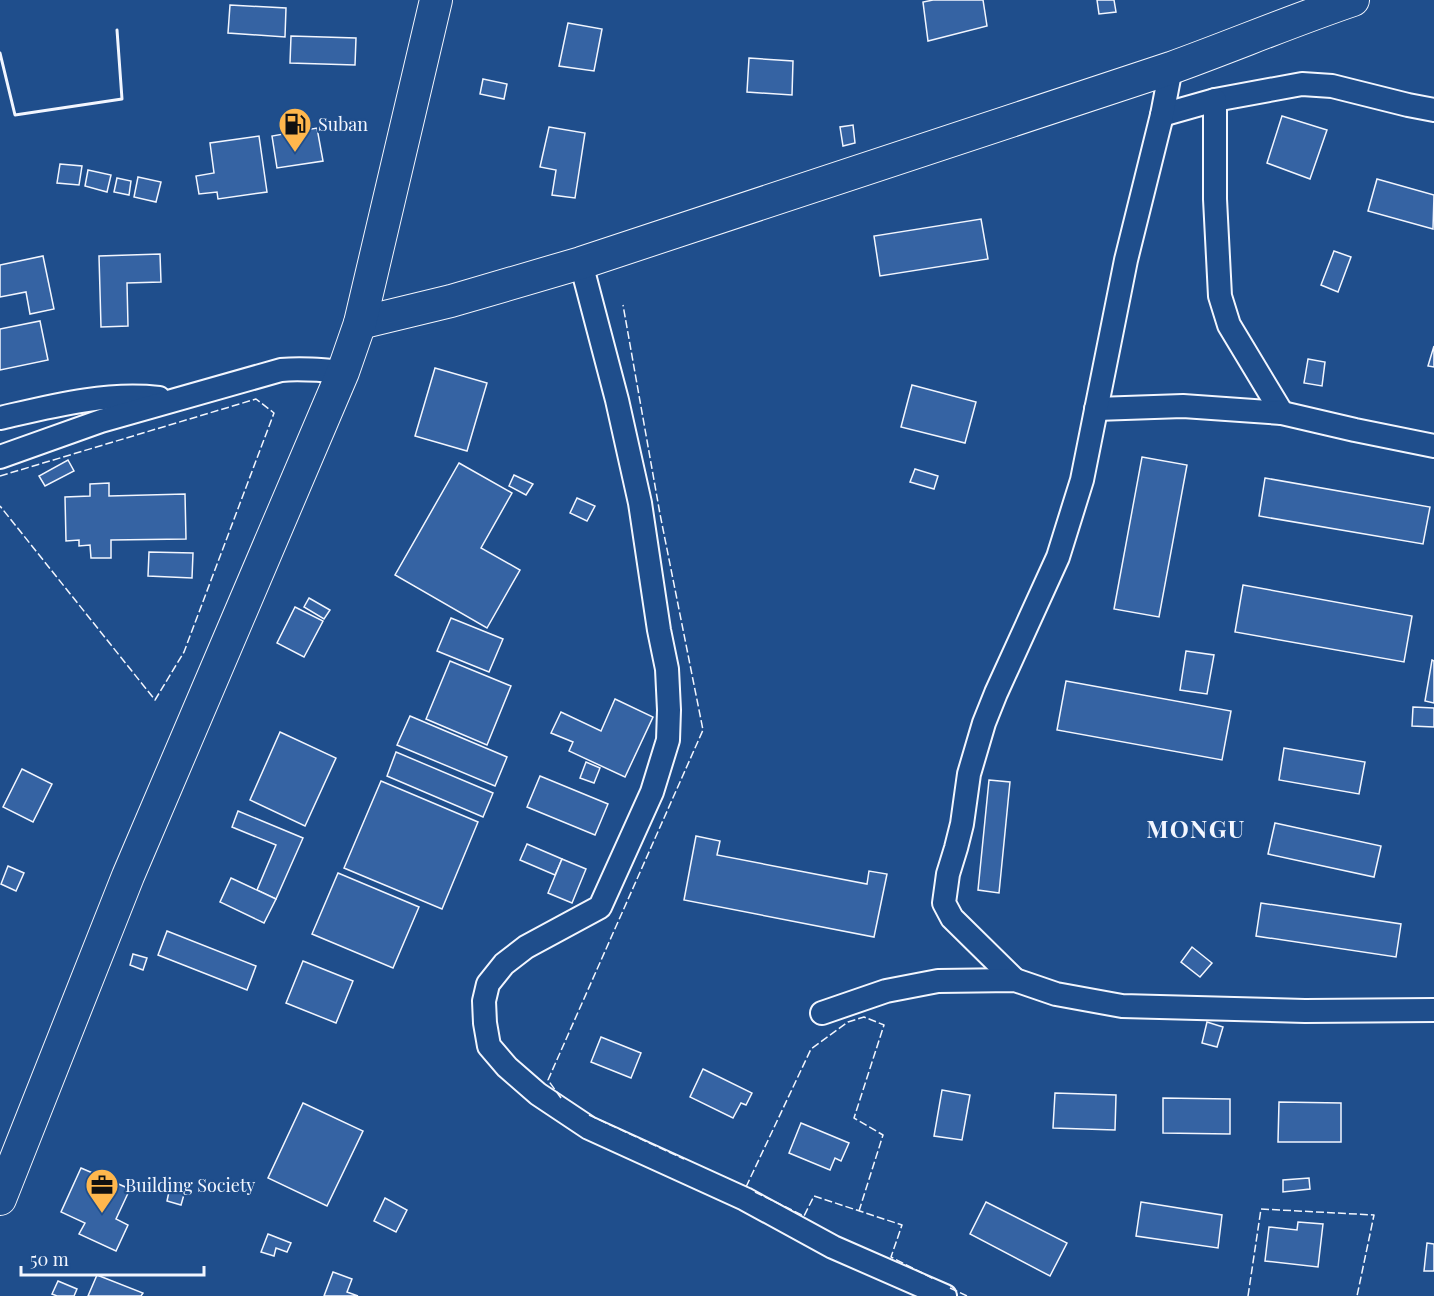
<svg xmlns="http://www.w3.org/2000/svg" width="1434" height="1296" font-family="'Playfair Display',serif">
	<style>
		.building { fill: #3563a3; stroke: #f2f6ff; stroke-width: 1.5 }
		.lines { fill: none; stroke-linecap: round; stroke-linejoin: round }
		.street-casing { stroke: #f2f6ff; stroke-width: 26 }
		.secondary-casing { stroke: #f2f6ff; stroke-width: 34 }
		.street { stroke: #1f4e8c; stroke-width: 22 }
		.secondary { stroke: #1f4e8c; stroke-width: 32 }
		.fence { stroke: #f2f6ff; stroke-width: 1.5; stroke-dasharray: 8 3; stroke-linecap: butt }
		.wall { stroke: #f2f6ff; stroke-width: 3 }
		.labels { text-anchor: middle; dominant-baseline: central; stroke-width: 4.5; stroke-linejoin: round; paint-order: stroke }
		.poi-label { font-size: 18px; fill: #f2f6ff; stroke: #1f4e8c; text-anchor: start }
		.district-label { font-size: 24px; font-weight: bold; letter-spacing: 1.5px; fill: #f2f6ff; stroke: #1f4e8c }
	</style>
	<rect width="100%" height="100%" fill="#1f4e8c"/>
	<g class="building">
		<path d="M933,0h50l4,26 -59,15 -5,-39z"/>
		<path d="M1097,0h17l2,12 -17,2z"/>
		<path d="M230,5l56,3 -1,29 -57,-4z"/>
		<path d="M568,23l34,6 -8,42 -35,-5z"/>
		<path d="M291,36l65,2 -1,27 -65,-2z"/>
		<path d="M749,58l44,3 -1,34 -45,-3z"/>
		<path d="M483,79l24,5 -3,15 -24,-5z"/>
		<path d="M1282,116l45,14 -17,49 -43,-16z"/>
		<path d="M853,125l2,18 -12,3 -3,-19z"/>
		<path d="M549,127l36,6 -10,65 -23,-3 4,-25 -16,-3z"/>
		<path d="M317,128l6,33 -46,7 -5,-32z"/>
		<path d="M259,136l8,56 -49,7 -1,-7 -18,2 -3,-18 18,-3 -4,-30z"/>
		<path d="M60,164l22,2 -3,19 -22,-2z"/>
		<path d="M88,170l23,5 -4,17 -22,-6z"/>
		<path d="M138,177l23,5 -5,20 -22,-5z"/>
		<path d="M117,178l14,3 -2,14 -15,-3z"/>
		<path d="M1377,179l57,16 -1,34 -65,-18z"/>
		<path d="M981,219l7,40 -108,17 -6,-40z"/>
		<path d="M1334,251l17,6 -13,35 -17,-7z"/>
		<path d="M160,254l1,28 -34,1 1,43 -27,1 -2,-71z"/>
		<path d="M43,256l11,53 -24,5 -4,-22 -26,5v-32z"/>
		<path d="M40,321l8,39 -48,10v-41z"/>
		<path d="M1434,346v21l-6,-1z"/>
		<path d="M1308,359l17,3 -3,24 -18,-3z"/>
		<path d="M435,368l52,15 -20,68 -52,-15z"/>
		<path d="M912,385l64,17 -11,41 -64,-16z"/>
		<path d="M1142,457l45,8 -28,152 -45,-8z"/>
		<path d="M68,460l6,11 -29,15 -6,-10z"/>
		<path d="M459,463l53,30 -31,55 39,22 -33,58 -92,-53z"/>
		<path d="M915,469l23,7 -4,13 -24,-7z"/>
		<path d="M514,475l19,9 -7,11 -17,-9z"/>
		<path d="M1265,478l165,29 -7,37 -164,-28z"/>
		<path d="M109,483v13l76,-2 1,45 -75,1v18h-20l-1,-13 -11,1v-6l-13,1 -1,-44 25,-1v-12z"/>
		<path d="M577,498l18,8 -8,15 -17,-8z"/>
		<path d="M149,552l44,1 -1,25 -44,-2z"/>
		<path d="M1243,585l169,31 -8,46 -169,-30z"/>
		<path d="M309,598l21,12 -6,9 -20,-12z"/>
		<path d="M295,607l28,14 -19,36 -27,-14z"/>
		<path d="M451,618l52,21 -14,33 -52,-21z"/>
		<path d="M1186,651l28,4 -7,39 -27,-4z"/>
		<path d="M1432,660l2,1v42l-9,-2z"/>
		<path d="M450,661l61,25 -24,59 -61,-26z"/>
		<path d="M1066,681l165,30 -9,49 -165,-30z"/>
		<path d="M615,699l38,18 -28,60 -56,-26 4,-9 -22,-9 10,-21 40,19z"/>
		<path d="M1413,707l21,1v19l-22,-1z"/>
		<path d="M410,716l97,41 -12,29 -98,-41z"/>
		<path d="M280,732l56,26 -31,68 -55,-26z"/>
		<path d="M1284,748l81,14 -6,32 -80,-14z"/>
		<path d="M396,752l97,41 -10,24 -96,-41z"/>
		<path d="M586,762l14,6 -6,15 -14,-5z"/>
		<path d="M22,769l30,15 -19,38 -30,-15z"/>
		<path d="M540,776l68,28 -13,31 -68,-28z"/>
		<path d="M989,780l21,2 -11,111 -21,-3z"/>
		<path d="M381,781l97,41 -36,87 -98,-41z"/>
		<path d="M238,811l65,27 -27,61 -19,-9 19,-45 -44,-18z"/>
		<path d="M1275,823l106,23 -7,31 -106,-23z"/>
		<path d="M696,836l24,5 -3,14 150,29 2,-13 18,3 -13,63 -190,-37z"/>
		<path d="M527,844l35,15 -7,16 -35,-15z"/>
		<path d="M562,859l24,10 -14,34 -24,-10z"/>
		<path d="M8,866l16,7 -8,18 -15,-7z"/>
		<path d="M338,873l81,34 -26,61 -81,-34z"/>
		<path d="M231,878l45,21 -12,24 -44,-21z"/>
		<path d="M1261,903l140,21 -5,33 -140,-21z"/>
		<path d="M167,931l89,35 -9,24 -89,-35z"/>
		<path d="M1192,947l20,16 -12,14 -19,-15z"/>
		<path d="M133,954l14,4 -4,12 -13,-5z"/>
		<path d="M303,961l50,20 -17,42 -50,-20z"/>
		<path d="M1207,1022l16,5 -6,20 -15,-4z"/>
		<path d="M601,1037l40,16 -10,25 -40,-16z"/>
		<path d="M703,1069l49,24 -6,12 -5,-2 -8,15 -43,-21z"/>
		<path d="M942,1090l28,5 -8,45 -28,-4z"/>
		<path d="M1055,1093l61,2 -1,35 -62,-2z"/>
		<path d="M1163,1098l67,1v35l-67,-1z"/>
		<path d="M1279,1102l62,1v39h-63z"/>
		<path d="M303,1103l60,28 -36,75 -59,-28z"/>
		<path d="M801,1123l48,20 -8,18 -6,-3 -5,12 -41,-17z"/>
		<path d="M81,1168l49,21 -14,30 12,6 -12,26 -37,-17 6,-11 -24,-11z"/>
		<path d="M1309,1178l1,11 -27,3v-12z"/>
		<path d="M170,1187l15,4 -4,14 -14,-4z"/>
		<path d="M385,1198l22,12 -11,22 -22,-11z"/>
		<path d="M986,1202l81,41 -17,33 -80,-42z"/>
		<path d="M1141,1202l81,13 -4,33 -82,-12z"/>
		<path d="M1298,1222l25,2 -5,43 -53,-6 4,-34 28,3z"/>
		<path d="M268,1234l23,9 -4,9 -11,-4 -2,8 -13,-4z"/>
		<path d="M1427,1243l7,1v27h-10z"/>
		<path d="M333,1272l19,7 -5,13 11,4h-34z"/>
		<path d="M97,1275l46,18 -2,3h-53z"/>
		<path d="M58,1281l19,8 -3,7h-17l-5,-2z"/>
	</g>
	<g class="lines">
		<defs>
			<g id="street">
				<path d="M1215,100l87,-16 30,2 76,19 26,5"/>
				<path d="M1162,115l53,-15v99l5,97 9,29 53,88"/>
				<path d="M581,263l36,137 23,103 19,127 8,39 2,41 -1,30 -16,52 -52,115 -74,40 -22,17 -16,20 -4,17 1,22 4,23 18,21 31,27 51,34 156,71 88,48 112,49"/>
				<path d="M1096,409l87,-3 99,7 73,17 79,16"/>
				<path d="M0,418c52,-12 105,-26 159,-20"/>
				<path d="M0,457l101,-36 180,-51c21,-2 41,0 62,2"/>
				<path d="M1015,980l-63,-62 -8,-15 4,-29 8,-26 6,-24 7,-50 15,-51 12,-30 62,-136 24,-77 44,-220 36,-145 9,-47"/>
				<path d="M822,1013l64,-22 52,-10 77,-1 41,14 66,12 183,5 129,-1"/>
			</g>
			<g id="secondary">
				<path d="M360,323l91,-22 130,-38 590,-195c61,-22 120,-47 182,-68"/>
				<path d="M0,1199l128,-323 215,-504 17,-49 76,-323"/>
			</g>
		</defs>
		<use href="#street" class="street-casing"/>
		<use href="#secondary" class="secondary-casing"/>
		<use href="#street" class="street"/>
		<use href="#secondary" class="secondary"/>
		<g class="fence">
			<path d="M0,476l256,-77 18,14 -90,239 -29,48 -155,-194"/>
			<path d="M561,1098l-13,-18 155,-350 -43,-216 -37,-209"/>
			<path d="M589,1115l95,44"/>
			<path d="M746,1187l65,-138 37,-27 16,-5 20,8 -30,93 29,17 -24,76"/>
			<path d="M755,1192l49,24 10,-20 88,29 -11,32 43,22"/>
			<path d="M950,1288l17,8"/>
			<path d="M1248,1296l13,-87 113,6 -17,81"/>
		</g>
		<path class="wall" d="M0,53l15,62 107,-16 -5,-69"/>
	</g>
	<defs>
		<symbol id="fuel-pin" viewBox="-11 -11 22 30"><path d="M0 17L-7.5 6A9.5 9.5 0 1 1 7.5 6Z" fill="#ffb74d" stroke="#1f4e8c"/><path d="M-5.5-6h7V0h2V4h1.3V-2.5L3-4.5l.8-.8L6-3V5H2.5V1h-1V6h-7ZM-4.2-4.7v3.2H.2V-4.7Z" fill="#111"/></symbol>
		<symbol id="office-pin" viewBox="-11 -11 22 30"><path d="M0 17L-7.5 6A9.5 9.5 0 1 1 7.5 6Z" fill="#ffb74d" stroke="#1f4e8c"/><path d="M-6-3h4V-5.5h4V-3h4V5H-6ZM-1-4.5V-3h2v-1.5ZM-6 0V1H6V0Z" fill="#111"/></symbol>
	</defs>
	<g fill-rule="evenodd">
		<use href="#fuel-pin" x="276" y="105" width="38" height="52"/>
		<use href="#office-pin" x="83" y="1166" width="38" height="52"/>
	</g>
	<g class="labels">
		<g class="poi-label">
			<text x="318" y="124">Suban</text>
			<text x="125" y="1185">Building Society</text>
		</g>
		<g class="district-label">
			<text x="1196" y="828">MONGU</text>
		</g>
	</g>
	<path d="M21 1266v9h183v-9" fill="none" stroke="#f2f6ff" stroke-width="3"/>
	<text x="30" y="1266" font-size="18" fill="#f2f6ff" stroke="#1f4e8c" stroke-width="4.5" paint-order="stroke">50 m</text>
</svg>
